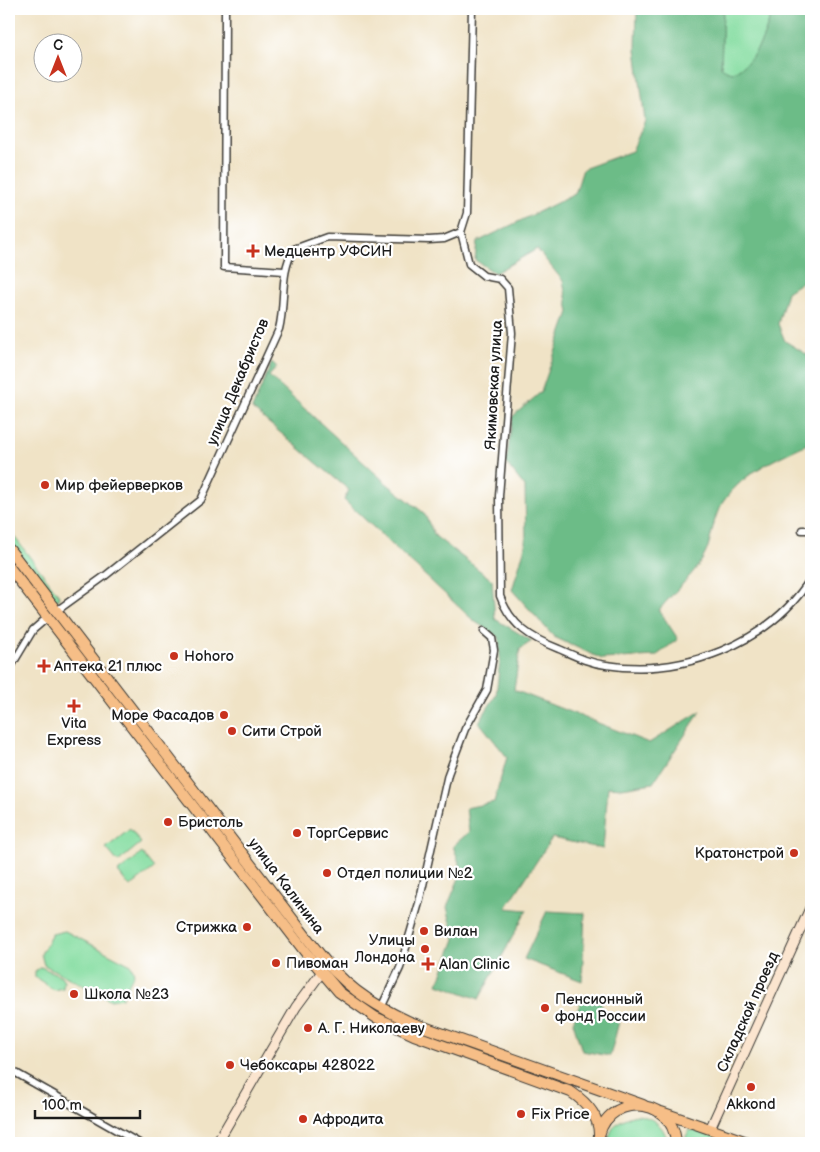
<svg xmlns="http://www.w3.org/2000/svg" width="820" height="1152" font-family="'Balsamiq Sans',sans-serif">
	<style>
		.green { fill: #85dda1; stroke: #507c5e }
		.forest { fill: #6cbc87; stroke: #446c52 }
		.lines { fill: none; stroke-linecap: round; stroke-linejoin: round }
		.street-casing { stroke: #3c3a36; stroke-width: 9 }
		.secondary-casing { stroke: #3c3a36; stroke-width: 11 }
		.primary-casing { stroke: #3c3a36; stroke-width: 12 }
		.street { stroke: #fff; stroke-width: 6 }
		.secondary { stroke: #fbe5cf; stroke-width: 9 }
		.primary { stroke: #f6be87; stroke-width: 10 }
		.poi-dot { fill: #c8321e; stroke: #fff; stroke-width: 2 }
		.labels { text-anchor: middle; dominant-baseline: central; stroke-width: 4.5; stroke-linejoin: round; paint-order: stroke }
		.poi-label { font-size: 15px; fill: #1c1c1c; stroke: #fff; text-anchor: start }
		.street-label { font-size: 15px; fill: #1c1c1c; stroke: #fff }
	</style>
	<rect width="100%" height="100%" fill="#fff"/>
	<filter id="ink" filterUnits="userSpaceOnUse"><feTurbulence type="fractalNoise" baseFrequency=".02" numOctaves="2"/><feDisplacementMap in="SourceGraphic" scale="10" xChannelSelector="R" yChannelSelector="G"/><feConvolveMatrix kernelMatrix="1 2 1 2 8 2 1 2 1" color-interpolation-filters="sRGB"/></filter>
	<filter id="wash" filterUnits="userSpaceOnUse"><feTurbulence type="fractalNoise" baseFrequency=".0096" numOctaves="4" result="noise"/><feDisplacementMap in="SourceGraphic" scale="20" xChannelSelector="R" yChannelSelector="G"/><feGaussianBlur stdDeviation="1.12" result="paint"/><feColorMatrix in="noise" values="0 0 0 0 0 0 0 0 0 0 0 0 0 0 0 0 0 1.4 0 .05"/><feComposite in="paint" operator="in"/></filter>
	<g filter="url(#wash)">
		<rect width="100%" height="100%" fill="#f0e3c6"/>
		<g class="green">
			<path d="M723,9h49c-6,26 -15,51 -40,64l-11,-5z"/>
			<path d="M9,530l50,65 -1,5h-4l-45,-59z"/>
			<path d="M130,829l11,14 -23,19 -12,-14z"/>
			<path d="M142,853l12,15 -24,19 -12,-15z"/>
			<path d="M65,931l66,34 3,8 -12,25 -11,2 -67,-35 -3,-11 11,-20z"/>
			<path d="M41,967l20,9 3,5 -1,7 -9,2 -19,-13v-6z"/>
			<path d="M637,1115c15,2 29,11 30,28h-59c2,-17 12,-25 29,-28z"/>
			<path d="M690,1130l9,1 36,12h-49v-7z"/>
		</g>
		<g class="forest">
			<path d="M637,9h86l-2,58 11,6c25,-13 34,-38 40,-64h39v267l-24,16 -9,32 7,17 26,16v85c-32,16 -66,28 -88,60 -12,17 -10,41 -21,58 -11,17 -29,33 -43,50l19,29 -22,17 -54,3 -48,-22 -42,-47 14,-47 -1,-56 -19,-24 7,-47 28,-24 28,-80 -6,-31 -26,-32 -42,24 -20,-13 2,-18 98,-48 8,-25 49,-18 13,-30 -9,-72z"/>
			<path d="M272,362l5,5 -8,9 117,107 38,30 11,23 57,44 3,39 37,22 -12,8 -6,41 135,53 52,-32 -48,72 -31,5 -14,-1 -5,62 -51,-11 -46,70 21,2 -48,89 -41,-15 17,-45 -8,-32 15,-36 -9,-25 16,-14 -3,-24 28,-6 13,-45 -28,-35 17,-27 4,-35 -1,-23 -25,-16 -130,-121 5,-10 -97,-81z"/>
			<path d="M547,911l38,2 -3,68 -58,-22z"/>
			<path d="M581,1001l20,1 2,13 17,3 -10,38 -28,-5 -9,-29z"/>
		</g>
	</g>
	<g filter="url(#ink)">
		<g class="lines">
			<defs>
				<g id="street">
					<path d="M225,9l-1,258 60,4"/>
					<path d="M472,9l-5,204 -6,19 8,32 15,12 16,3 8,9 4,45 -13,163 1,100c11,30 31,42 59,53 16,7 30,14 47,16 77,12 163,-21 205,-87"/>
					<path d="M802,530h9"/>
					<path d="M55,612l50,-36 96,-76 78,-171c7,-27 0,-56 15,-80l33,-12 102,3 15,-1 17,-7"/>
					<path d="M9,670l24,-40 15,-13"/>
					<path d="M381,1008l19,-40 19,-65 29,-129 17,-45 22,-39 7,-40 -2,-12 -8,-7"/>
					<path d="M9,1069l130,74"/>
				</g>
				<g id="secondary">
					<path d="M710,1129l101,-223"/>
					<path d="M217,1143l79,-136 25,-34"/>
				</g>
				<g id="primary">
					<path d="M9,549l305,398c28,37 53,55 96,75l233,83"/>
					<path d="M9,567l297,386 33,39 36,25 39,18 157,57c15,10 28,23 28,42"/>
					<path d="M661,1112l89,31"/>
					<path d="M598,1143c3,-50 75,-50 78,0"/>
				</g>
			</defs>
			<use href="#street" class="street-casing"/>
			<use href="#secondary" class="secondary-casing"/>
			<use href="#primary" class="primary-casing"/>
			<use href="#street" class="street"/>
			<use href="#secondary" class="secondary"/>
			<use href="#primary" class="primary"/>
		</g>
	</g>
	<g class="poi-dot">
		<path d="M250.5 243.5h5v5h5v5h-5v5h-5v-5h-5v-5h5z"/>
		<circle cx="45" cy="485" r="5"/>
		<circle cx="174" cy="656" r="5"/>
		<path d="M41.5 658.5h5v5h5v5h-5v5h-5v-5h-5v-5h5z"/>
		<path d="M71.5 698.5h5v5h5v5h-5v5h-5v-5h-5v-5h5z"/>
		<circle cx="224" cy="715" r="5"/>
		<circle cx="232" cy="731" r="5"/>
		<circle cx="168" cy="822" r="5"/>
		<circle cx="297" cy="833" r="5"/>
		<circle cx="794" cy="853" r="5"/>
		<circle cx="327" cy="873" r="5"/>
		<circle cx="247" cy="927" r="5"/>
		<circle cx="424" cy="931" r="5"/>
		<circle cx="425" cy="949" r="5"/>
		<circle cx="276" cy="963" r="5"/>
		<path d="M425.5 956.5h5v5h5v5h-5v5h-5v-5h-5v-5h5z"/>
		<circle cx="74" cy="994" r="5"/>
		<circle cx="545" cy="1008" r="5"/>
		<circle cx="308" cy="1028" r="5"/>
		<circle cx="230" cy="1065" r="5"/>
		<circle cx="751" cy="1087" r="5"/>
		<circle cx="521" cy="1114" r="5"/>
		<circle cx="303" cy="1119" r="5"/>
	</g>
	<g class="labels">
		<g class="poi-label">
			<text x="264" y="251">Медцентр УФСИН</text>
			<text x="55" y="485">Мир фейерверков</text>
			<text x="184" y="656">Hohoro</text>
			<text x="54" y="666">Аптека 21 плюс</text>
			<text x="214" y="715" text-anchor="end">Море Фасадов</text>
			<text x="74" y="723" text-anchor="middle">Vita<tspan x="74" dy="17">Express</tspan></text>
			<text x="242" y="731">Сити Строй</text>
			<text x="178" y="822">Бристоль</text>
			<text x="307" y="833">ТоргСервис</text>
			<text x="784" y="853" text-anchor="end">Кратонстрой</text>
			<text x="337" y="873">Отдел полиции №2</text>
			<text x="237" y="927" text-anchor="end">Стрижка</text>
			<text x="434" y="931">Вилан</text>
			<text x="415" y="940" text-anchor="end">Улицы<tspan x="415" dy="17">Лондона</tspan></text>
			<text x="286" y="963">Пивоман</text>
			<text x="439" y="964">Alan Clinic</text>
			<text x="84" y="994">Школа №23</text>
			<text x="555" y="999">Пенсионный<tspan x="555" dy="17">фонд России</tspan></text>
			<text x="318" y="1028">А. Г. Николаеву</text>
			<text x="240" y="1065">Чебоксары 428022</text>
			<text x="751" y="1104" text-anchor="middle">Akkond</text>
			<text x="531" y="1114">Fix Price</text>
			<text x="313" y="1119">Афродита</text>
		</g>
		<g class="street-label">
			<text transform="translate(238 382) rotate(-67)">улица Декабристов</text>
			<text transform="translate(494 385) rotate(-87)">Якимовская улица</text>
			<text transform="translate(286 886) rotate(53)">улица Калинина</text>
			<text transform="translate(748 1012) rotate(-66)">Складской проезд</text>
		</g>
	</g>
	<rect width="820" height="1152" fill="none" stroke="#fff" stroke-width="30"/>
	<g transform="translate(58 58)"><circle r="24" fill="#ffffff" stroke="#a4a4a4"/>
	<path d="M0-4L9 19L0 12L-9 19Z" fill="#c8321e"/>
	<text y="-8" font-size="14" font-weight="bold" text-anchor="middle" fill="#1c1c1c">С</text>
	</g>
	<path d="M35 1110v8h105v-8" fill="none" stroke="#1c1c1c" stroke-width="2.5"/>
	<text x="42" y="1110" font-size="15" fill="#1c1c1c" stroke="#ffffff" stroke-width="4" paint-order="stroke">100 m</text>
</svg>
